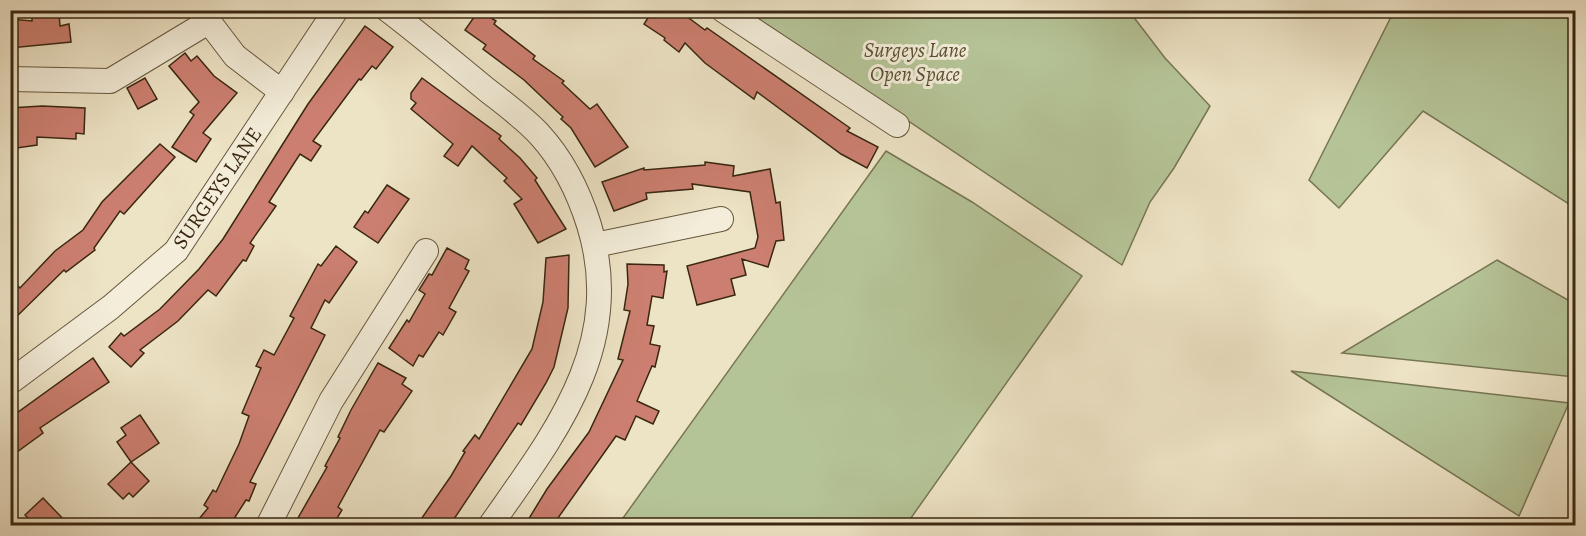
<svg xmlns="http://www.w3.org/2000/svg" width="1586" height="536" font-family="Alegreya,serif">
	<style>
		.green { fill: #b5c497; stroke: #777654; stroke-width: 1.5 }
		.building { fill: #cc7f70; stroke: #392711; stroke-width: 1.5 }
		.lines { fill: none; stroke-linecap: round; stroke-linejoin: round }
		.minor-casing { stroke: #66563e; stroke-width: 26 }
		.minor { stroke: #f3edd9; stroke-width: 24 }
		.labels { text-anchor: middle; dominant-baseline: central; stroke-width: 6; stroke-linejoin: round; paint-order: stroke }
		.park-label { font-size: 21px; font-style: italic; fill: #584e32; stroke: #f3edd9 }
		.street-label { font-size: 21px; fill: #392711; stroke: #f3edd9 }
	</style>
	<rect width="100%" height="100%" fill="#ede3c5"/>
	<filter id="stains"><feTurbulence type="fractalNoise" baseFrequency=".00333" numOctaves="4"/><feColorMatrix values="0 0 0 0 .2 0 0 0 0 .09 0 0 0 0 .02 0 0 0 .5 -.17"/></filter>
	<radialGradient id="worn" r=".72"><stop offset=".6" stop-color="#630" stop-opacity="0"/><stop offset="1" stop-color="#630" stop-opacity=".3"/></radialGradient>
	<g class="green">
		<path d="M745,11h384l36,47 45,48 -36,62 -24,34 -28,63z"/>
		<path d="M1498,11h77v197l-152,-97 -84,97 -30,-28 84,-167z"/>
		<path d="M886,151l86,51 110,74 -176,249h-288z"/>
		<path d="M1497,260l78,44v73l-233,-24z"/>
		<path d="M1291,371l278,32 -50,113z"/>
	</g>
	<g class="building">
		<path d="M479,10l17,11 -2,3 41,32 -2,3 31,22 -2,2 28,26 7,-5 31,43 -33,20 -24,-39 -10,-9 2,-2 -39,-37 -41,-31 3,-4 -21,-15z"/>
		<path d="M653,10h25l27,20 2,-2 143,100 -3,3 31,16 -11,21 -26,-14 -84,-62 -3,7 -49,-36 -20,-20 -6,9 -15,-12 1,-2 -21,-14z"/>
		<path d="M59,13l1,13 9,-2 2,18 -61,6v-29l22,2v-4z"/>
		<path d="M365,26l28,21 -17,22 -4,-3 -11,14 -2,-1 -46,62 8,5 -10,15 -11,-7 -31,48 7,4 -26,37 4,3 -8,15 -3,-1 -27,36 -8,-6 -30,31 -38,29 4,3 -13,14 -22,-20 12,-14 3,3 36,-27 39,-40 24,-30 85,-135z"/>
		<path d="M185,53l6,8 6,-5 17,20 23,17 -34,40 8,6 -15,23 -24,-15 22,-32 -4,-3 9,-10 -30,-36z"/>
		<path d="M145,78l12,21 -19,10 -11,-21z"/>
		<path d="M422,78l79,58 -2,3 21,19 17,20 -2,2 31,49 -28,14 -24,-39 8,-5 -18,-18 3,-3 -35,-32 -14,20 -14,-10 9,-12 -42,-35 5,-6 -5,-4v-6z"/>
		<path d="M42,106l43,2 -1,26 -8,-1v6l-39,-2v8l-27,4v-41z"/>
		<path d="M160,144l15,13 -51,57 -4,-3 -26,37 1,2 -29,22 -2,-2 -54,53v-45l10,10 35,-37 28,-21 19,-28z"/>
		<path d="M705,162l29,4 -1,10 37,-7 6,34 4,-1 4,38 -8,1 -8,26 -26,-8 4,16 -15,4 4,16 -38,10 -10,-39 68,-18 3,-11 -8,-45 -58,-8 1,5 -47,4 1,6 -33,12 -12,-29 42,-14v2l61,-5z"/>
		<path d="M387,185l22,14 -31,44 -24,-16 11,-16 3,2z"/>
		<path d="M336,246l21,16 -28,41 -4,-3 -14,28 14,7 -75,147 6,2 -7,17 -3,-1 -16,25h-36l14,-17 -4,-3 9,-15 3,2 23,-48 10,-28 -7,-3 19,-45 -5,-2 8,-16 10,5 20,-37 -4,-2 28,-52 3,2z"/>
		<path d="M447,248l22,12 -4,9 4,2 -20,37 7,4 -13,23 -4,-3 -16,25 -4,-2 -6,11 -24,-18 18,-28 2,2 16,-28 -6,-4 10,-16 3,1z"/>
		<path d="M569,255l-1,53 -14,59 -8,16 -25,42 -3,-2 -68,102h-33l34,-49 14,-24 -2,-1 12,-16 4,4 53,-90 11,-47 3,-44z"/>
		<path d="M627,264l37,1v7l3,-1 -4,27 -11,-2 -5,29 7,1 -4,18 10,2 -5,21 -3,-1 -15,35 22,10 -6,13 -17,-8 -11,24 -9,-4 -63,89h-28l22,-36 42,-57 34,-72 -5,-1 12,-48 -6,-1 4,-26z"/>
		<path d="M93,358l16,24 -69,46 3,5 -26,19 -7,-8v-26z"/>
		<path d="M378,363l28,15 -4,6 10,7 -28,41 -4,-2 -42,77 4,3 -9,15h-39l33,-58 -2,-1 15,-28 -2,-1 13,-27z"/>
		<path d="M140,415l19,28 -28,19 -14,-20 9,-7 -5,-7z"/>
		<path d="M131,462l18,19 -16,16 -4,-4 -6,6 -15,-15z"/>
		<path d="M43,498l26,27h-34l-10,-10z"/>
	</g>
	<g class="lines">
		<defs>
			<g id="minor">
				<path d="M200,10l35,46 47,36"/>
				<path d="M388,10c34,26 66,53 99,80 18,14 37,28 52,44 23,25 40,59 50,91 37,120 -34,208 -99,301"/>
				<path d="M723,10l174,115"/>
				<path d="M10,79l100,2 98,-59"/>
				<path d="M595,245l126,-26"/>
				<path d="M10,382l101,-75 65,-56 160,-241"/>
				<path d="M268,526l63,-125 95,-150"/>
			</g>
		</defs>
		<use href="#minor" class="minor-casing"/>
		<use href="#minor" class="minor"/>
	</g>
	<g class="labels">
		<g class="park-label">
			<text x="915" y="50">Surgeys Lane<tspan x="915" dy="24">Open Space</tspan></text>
		</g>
		<g class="street-label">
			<text transform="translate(217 188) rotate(-56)">SURGEYS LANE</text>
		</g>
	</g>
	<rect width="1586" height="536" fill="none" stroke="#ede3c5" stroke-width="36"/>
	<rect x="12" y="12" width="1562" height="512" fill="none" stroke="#392711" stroke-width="3"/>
	<rect x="18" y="18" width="1550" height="500" fill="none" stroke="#392711" stroke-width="1.5"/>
	<rect width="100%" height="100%" filter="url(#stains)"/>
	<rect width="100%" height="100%" fill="url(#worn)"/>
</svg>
